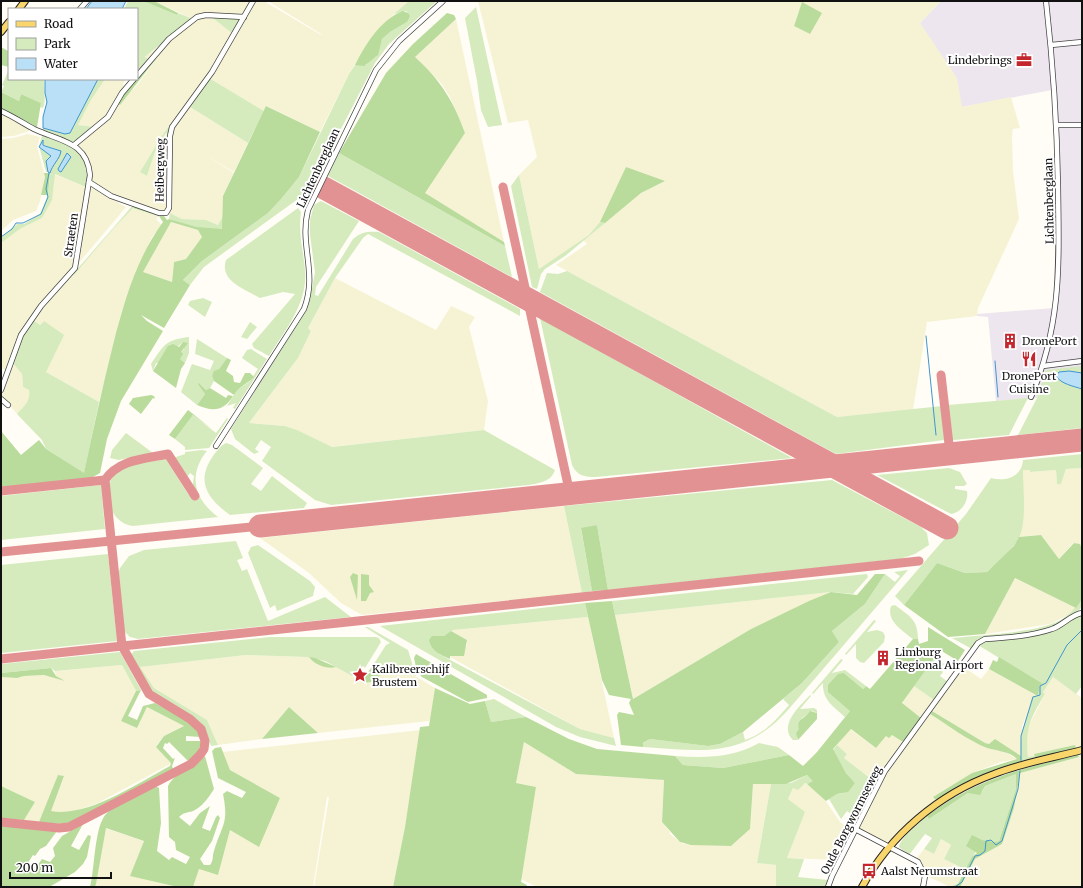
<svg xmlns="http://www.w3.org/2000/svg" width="1083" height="888" font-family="Merriweather,serif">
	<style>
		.industrial { fill: #eee6ef }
		.farmland { fill: #f6f3d4; fill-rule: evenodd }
		.green { fill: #d5ebbd }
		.forest { fill: #b9dc9c; fill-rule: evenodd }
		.water { fill: #b9e0f7; stroke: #3f96cf }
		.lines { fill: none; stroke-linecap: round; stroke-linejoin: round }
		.stream { stroke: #3f96cf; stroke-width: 1 }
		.taxiway { stroke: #e29292; stroke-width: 9 }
		.runway { stroke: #e29292; stroke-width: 23 }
		.minor-casing { stroke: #444; stroke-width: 6 }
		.major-casing { stroke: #222; stroke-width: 8 }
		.minor { stroke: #fff; stroke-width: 4.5 }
		.major { stroke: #f9d66b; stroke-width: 6 }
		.labels { text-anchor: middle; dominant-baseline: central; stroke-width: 4; stroke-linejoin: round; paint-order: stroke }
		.poi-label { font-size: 11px; fill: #111; stroke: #fff; text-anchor: start }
		.street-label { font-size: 11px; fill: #111; stroke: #fff }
	</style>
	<rect width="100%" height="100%" fill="#fffdf5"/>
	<path class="industrial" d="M941,1h141v366l-40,19 -5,12 -41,3 -8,-84 -11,-1v-2l77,-6 4,-33 -3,-138 -3,-47 -90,17 -42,-84z"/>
	<g class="farmland">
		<path d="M154,1h97l-9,14 -37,-2 -5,1 -7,5z"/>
		<path d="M254,1h10l57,34v-1l-53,-33h141l-27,24 -15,19 -18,30 -29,58 -53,-26 -3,5 -55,-33z"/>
		<path d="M478,1h463l-21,22 37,55 5,29 49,-10 9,31 -7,1 -1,6 1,36 6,48 -41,89 -1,8 -50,6 -14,88 -76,7 -281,-152 31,-21 -4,-4 -44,29 -20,-94 18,-18 -9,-37 -20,3zM799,10l11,24 -16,-8zM665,181l-24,12 -51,42 9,-10 17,-36z"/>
		<path d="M210,16l23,18 -21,35 -49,65 -23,38 7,4 9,-27 11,-16 -1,76 -5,2 -54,-18 -15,-11 -2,-18 -13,-18 62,-63 17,-24 -7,1 -4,-3 2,-2 51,-38z"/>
		<path d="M456,19l48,223 -80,-49 41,-60 -15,-36 -9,-14 -26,-26z"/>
		<path d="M105,79h21l-3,4 1,5 -15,25 -14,14 -17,-2 13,-25z"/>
		<path d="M190,107l58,36 -14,29 -28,-17 28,18 -11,23v20l-5,9 -12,-5 -24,-1 -12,-6 1,-80 3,-8z"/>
		<path d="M1,114l28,13v4l-15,5 -13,1z"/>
		<path d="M28,134l12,3 -3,10 8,29 -5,25 -4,10 -23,9 -12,11v-92l12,-1z"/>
		<path d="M54,174l32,13 -12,78 -33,39 -19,25 -16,41 -5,-2v-125l19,-14 22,-11 10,-21z"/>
		<path d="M89,186l37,21 -49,58z"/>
		<path d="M133,208l26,8 -3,3 6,6 -10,12 -30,73 -23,92 -53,-30 -2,-51 -4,4 -7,-5 40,-46 1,1 40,-47z"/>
		<path d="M171,222l27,8 4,7 -16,22 -12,3 -2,20 -30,-10z"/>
		<path d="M335,278l101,52 15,-24 24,11 -6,10 19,74 -4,29 -153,17 -35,-17 -11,-4 -36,-3 49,-65 13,-27 -3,-3z"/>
		<path d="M12,362l10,12 1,13 6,3 1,6 -3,7 -10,11 -16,-19z"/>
		<path d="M1082,468v132l-1,1 1,-52 -2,-5 -7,-1 -14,16 -18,-24 -22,2 4,-19v-48h7v2l26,-2 1,14h4l5,-15z"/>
		<path d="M564,506l18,87 -220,22 -21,-12 -32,-30 -49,-35z"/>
		<path d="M1015,578l61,30 -10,8 -16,8 -65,10z"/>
		<path d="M831,592l-80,37 -118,70 -18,-84z"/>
		<path d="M588,617l26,121 -34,-9 -130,-72 4,-2h6l7,-10v-5l-16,-9 2,-1z"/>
		<path d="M246,655l63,2 1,2 26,8 28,16 8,-1 20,-20 43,26 -4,30 -2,3 -111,12 -29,-26 -27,32 -44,6 -11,-25 -53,-32 -15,-21z"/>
		<path d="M122,665l14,26 -15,30 16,7 10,-21 37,19 -20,10 -8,10 16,17 -74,40 -26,9h-22l14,-35 -5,-2 -20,47 -15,-2 11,-18 -34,-16v-109l16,1 7,-2 20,-1 17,4 -5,-3 -1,-5z"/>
		<path d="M964,667l17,12 8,-10 49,27 -6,1 -2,11 -8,18 -1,30 -26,-16 -6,4 -4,-1 -53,-32z"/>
		<path d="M1053,677l29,21v49l-6,1 -1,-3 -41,9v2l-6,2 -2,-20 3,-13 16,-31 -2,-2z"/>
		<path d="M914,686l20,14 -13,18 -19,-14z"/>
		<path d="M930,714l57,34 18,4 12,7 -16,3 -29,11 -39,24 3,3 -25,20 -20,20 -6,3 -25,-14 -1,-4 22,-44z"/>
		<path d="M850,729l26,19 10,-12 6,-1 11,7 -28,40 -31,-24 3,-4 -10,-9z"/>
		<path d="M421,730l-16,97 -12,60h-79l15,-90h-2l-14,90h-120l6,-18 19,5 12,-45 29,17 21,-48 -50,-28 -8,-18z"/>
		<path d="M524,742l52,32 88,6 -2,42 8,10v2l13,10 48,2 19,-17 3,-45h18l-14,79 19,2v22h-239l-16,-8 15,-92 -20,-4z"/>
		<path d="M1082,754v133h-122l15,-28 27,-15 12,-36 6,-35 59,-16 -1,-2z"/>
		<path d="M805,783l18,14 17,25 12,9 -14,29 -51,-2 17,-46 -16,-13 5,-11z"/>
		<path d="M105,828l39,13 -13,34 47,12h-83z"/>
		<path d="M941,839l10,6 -7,14 22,11 -8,14 -8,3 -23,-11 -1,-7 -10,-10 8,-10 10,5z"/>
	</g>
	<g class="green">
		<path d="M128,1h15l34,14 1,-2 15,6 -46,36 -2,2 4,3 -12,13v-64h-13z"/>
		<path d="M409,1h28l-48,43 -14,19 -66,128 -105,76 -14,18 -7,-5 19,-19 66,-48 14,-15 17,-21 50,-103 6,-9h11l4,-6 6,-2 6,-18 8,-7 17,-10 1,-9 -2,-2 -12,3z"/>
		<path d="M476,7l26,118 -14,2 -7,-17 -4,-29 -12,-63z"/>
		<path d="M210,16l31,2 -8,16z"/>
		<path d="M9,69v10h35c-1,9 3,21 -1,29l-3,-1 1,-4 -20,-9 -2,7 -18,-9 3,-6 -2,-1z"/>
		<path d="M209,78l55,33 -16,32 -58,-36z"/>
		<path d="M45,79h60l-14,21 -13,25 17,2 -18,14 -5,1 -29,-11v-14l4,-15 -2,-9z"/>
		<path d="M181,111l-12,23 -3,-1 -10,16 -9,27 -7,-4 23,-38z"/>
		<path d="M43,133c27,10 52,21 43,54l-31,-13 -3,26 -10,18 -22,11 -19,14v-5l16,-14h7l16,-10 8,-19 3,-28 10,-15c-6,-5 -15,-4 -20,-9l-2,4 12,9 -5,5 2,11h-2l-7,-26z"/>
		<path d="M339,153l166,93 7,31 -184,-101z"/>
		<path d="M519,175l20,94 50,-34 11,-13 5,1 -40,33 -20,13 -4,5 -4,15 -5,-2 -21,-101z"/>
		<path d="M321,201l38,20 -43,66 -1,8 3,1 35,-57c8,-7 15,-8 26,-7l141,77v7l-152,-82 -5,4 -28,40 -27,50 3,3 -13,27 -49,65 36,3 12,4 35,17 152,-17 71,40c-4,12 -16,13 -26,15l-198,20 -16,-5 -53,-39 9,-14 -10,-7 -6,9 4,3 -5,2 -19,-15 -4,-10 73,-115 6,-15 5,-27 -5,-37v-15l4,-15z"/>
		<path d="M134,204h1l-2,4 -19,20 -40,47 -1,-1z"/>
		<path d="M298,208l3,4c-3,20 2,37 4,58 3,33 -19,59 -36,86l-15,-8 -2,-4 43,-50 -12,-2 -23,6c-15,-9 -41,-17 -34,-38z"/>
		<path d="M170,213l12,6 24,1 12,5 5,-9v12c-12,6 -42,-6 -54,-9z"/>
		<path d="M567,271l270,146 105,-11 2,34 -108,14 -296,-162 7,-19 11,1z"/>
		<path d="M203,298l9,4 -7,15 -17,-12 2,-4z"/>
		<path d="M540,318l252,140 -196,19c-11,0 -19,-1 -24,-12z"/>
		<path d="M33,320l7,5 4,-4 20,14 -18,37 53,30 -15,72 -38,-25 -4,-9 -25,-26c7,-8 14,-13 12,-24l-6,-3 -1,-13 -10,-12 9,-23z"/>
		<path d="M250,322l7,5 -10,12 -6,-2z"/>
		<path d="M189,337v16l-4,10 -5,-4 1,-7 3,-3 -1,-7 -24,21h-3l-3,8 -2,-7c13,-19 14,-24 38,-27z"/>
		<path d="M197,339l30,19 -8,11 -7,7 2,5 -4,7 -4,2 -7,-7 6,11 -8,11 -16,-13 11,-28 18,6 4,-9 -19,-7z"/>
		<path d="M251,349l16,10 -32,50 -2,-1 3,-5 -9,3 10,-16 12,-8 9,-13 -16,-11 5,-8z"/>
		<path d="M1082,366v62l-64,7 19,-37 9,-28z"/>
		<path d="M1028,398l-19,37 -55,5 -3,-1 -3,-34z"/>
		<path d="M193,415l23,18 11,-15 1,1 -19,29 -24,2v-3l-10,-8z"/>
		<path d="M126,433l27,20 -34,7 -9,-2 2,-8z"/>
		<path d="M226,443l6,2 31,23 -12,16 10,7 11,-15 35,27 -3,5 -74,7c-22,-16 -35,-33 -17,-59 5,-6 7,-10 13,-13z"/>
		<path d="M202,450l5,1c-20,24 -12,49 11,66l-85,9c-25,-3 -34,-39 -15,-55 11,-9 34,-9 48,-12l22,35 7,6 3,-4 -6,-6 2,-14 -4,-3 -3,4h-2l-12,-19 12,-4v-2z"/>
		<path d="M1082,454v14l-16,1 -5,15h-4l-1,-14 -26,2v-2h-7c0,19 4,51 -4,68 -7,13 -21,24 -32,34l-22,1 -28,-10 -33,42 -9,-9 71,-82 25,-36c14,4 31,-1 32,-18z"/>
		<path d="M949,468l11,4 7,12 -3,2h-9v3l12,2c2,10 -6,22 -16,23l-74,-39z"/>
		<path d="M832,480l89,47 6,6 2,12 -14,9 -15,5 -292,31 -11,-65 -16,4 11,62 -10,2 -18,-87z"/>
		<path d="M101,485l4,44 -104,11v-44z"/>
		<path d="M236,541l7,17 -6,2 5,11 5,-2 21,52 57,-24 26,20 -213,22 -8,-2 -6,-6 -7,-54 3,-9 9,-12 15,-6z"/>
		<path d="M258,545l52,36 5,6 -2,9 -36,15 -2,-6 -5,3 -22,-55 3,-6z"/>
		<path d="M108,554l9,87 -116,12v-88z"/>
		<path d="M908,570l-120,140c-44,49 -86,41 -145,37l-1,-3 8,-5 58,7 12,-2 23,-12 2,8c19,-6 32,-21 44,-35l-6,-6 19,-16 37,-41 -7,-11 33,-27 20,-30 10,8 5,-6 -6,-4z"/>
		<path d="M867,574l1,3 -15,17 -22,-2 -216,23 -3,-14z"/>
		<path d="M1082,600v7c-25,28 -69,27 -104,32l-6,10 -20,-11c29,-3 82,-5 107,-17 9,-5 16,-13 23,-21z"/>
		<path d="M585,603l3,14 -135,13 -9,6h-12l7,18 141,75 34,9 2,8 -36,-9 -24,-10 -176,-101z"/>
		<path d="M895,605c14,11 23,14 23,34h-5c-10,-8 -27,-18 -22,-33z"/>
		<path d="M1079,614h3v72l-6,8 -23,-17 -10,15 2,2c-15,25 -20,34 -17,63l6,-1 1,2 -13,3c-5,-27 5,-40 10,-65h6l2,-11 2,-1 -64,-39 3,-4 63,-8z"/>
		<path d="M874,620l2,1 -9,11 10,-2 6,2 2,4 -1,6 -20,21 -4,-1 -4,-4v-14l-10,11 -1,-1z"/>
		<path d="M365,627h3l40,23 8,26 -24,-13 -13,14 -1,-4 -6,-6 14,-22 4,-2z"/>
		<path d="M270,637h106l3,1 2,4 -16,26 -2,-2 -11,10 -27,-15 -18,-4 -61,-2 -106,12 14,21 53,32 11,25 -7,1c-11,-39 -33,-31 -58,-53 -10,-9 -16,-26 -23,-37l4,-5z"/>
		<path d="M120,652l21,38 -5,1 -14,-26 -67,6 -4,-3 -50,5v-9z"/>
		<path d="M934,657l10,7 -4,5 3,3 -3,4 8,6 -14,18 -20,-14z"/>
		<path d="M841,659l2,1 -11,13 13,-3 21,16 -3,3 -19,-16 6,38 -5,6c-11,-10 -23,-17 -22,-34l-10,11 -1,-1z"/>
		<path d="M810,695l1,1 -11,13 14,-1 3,2v3l-5,-2 -10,7 -5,20 1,2h-5c-15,-15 7,-34 17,-45z"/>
		<path d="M494,699l32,18 -35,5 -6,-21z"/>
		<path d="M759,743l19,4 11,8 -66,13 -40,-3 -8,-9c30,2 58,2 84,-13z"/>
		<path d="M837,745l10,9 -3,4 31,24 -18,37 -10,-8 -6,8 -12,-20 8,-5 7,-1 11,-10 -9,-10 -13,-23z"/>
		<path d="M1016,774v15l-17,52 -3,2 -14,-3c-5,11 -11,19 -16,30l-22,-11 7,-14 -10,-6 -7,15 -10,-5 8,-11 -7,-4 -16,21 -10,-8c1,-9 21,-24 28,-31l2,3 39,-26 14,-1 3,-6z"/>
		<path d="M807,775l7,6 -7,3 -2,-1 -7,7 -5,-2 -5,11 17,13 -18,46 17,1 -6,18 30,3 -2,7h-50v-22l-19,-2 14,-79 20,-1z"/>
	</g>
	<g class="forest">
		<path d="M143,1h11l24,12 -1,2z"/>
		<path d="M802,2l20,11 -12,21 -16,-8z"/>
		<path d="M403,11l5,2 2,3 -3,6 -17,10 -8,7 -4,16 -14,11 -9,-1c10,-20 26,-46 48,-54z"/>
		<path d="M447,13l7,2 2,4 -41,38c26,24 38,43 50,76l-40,60 79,49 1,4 -166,-93 47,-80 27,-29z"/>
		<path d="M1,47l7,4 1,-1v17l-8,-2z"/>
		<path d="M154,59h2l-36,46 -3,-2 6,-9z"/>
		<path d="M1,92l18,9 2,-7 20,9 -4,24 -36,-18z"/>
		<path d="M266,106l54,26 -21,45 -17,21 -14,15 -66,48 -19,19 7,5 -26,43 -23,-13 6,6 16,10 -42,70 -14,38 -7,34 -9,5 -90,10v-57l20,24 18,-15 7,9 38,24c9,-42 18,-85 29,-128 11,-43 23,-86 50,-123l-4,-6 -26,-8 2,-4 29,12 3,4 2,-1 28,8 25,2 1,-33zM171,222l27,8 4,7 -16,22 -12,3 -2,20 -29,-10z"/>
		<path d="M626,167l39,14 -24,12 -36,30 -5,-1z"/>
		<path d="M44,173h6l-2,22h-7l4,-18z"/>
		<path d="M183,342l5,1 -7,9 2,2 -3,5 5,4 -4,6 -5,19 -23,-17 15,-25 5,-2 6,3z"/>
		<path d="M227,358l4,2 -5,11 7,5 1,6 6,1 5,-10h5l4,4c-7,7 -16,10 -20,18l-20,-14 -2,-5 2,-5 5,-2z"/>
		<path d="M199,383l7,7 4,-2 16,10 2,-3 5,1c-9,15 -20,16 -36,9l8,-11 -7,-10z"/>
		<path d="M151,395l3,1 1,3 -2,-1 -12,16 -12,-10 4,-6z"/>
		<path d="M188,410l24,19 -19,-14 -18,24 -6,-4z"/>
		<path d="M597,525l11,65 -16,1 -11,-63z"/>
		<path d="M1041,535l18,24 15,-16 6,1 2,5 -1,52 -5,7 -61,-30 -30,56 -37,3 -44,-32 33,-42 28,10 22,-1 27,-26 5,-9z"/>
		<path d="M353,573l5,2 -1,25 -7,-23z"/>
		<path d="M361,574l8,1v10l5,7 -4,1 -4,8h-5z"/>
		<path d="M875,574h10l-20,30 -33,27 7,11 -37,41 -59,49 -23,12 -12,2 -58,-7 -7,4v4l-22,-2 -4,-30 2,-3 15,3 -5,-12 2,-4 -22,-4 -7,-15 -17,-77 27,-2 21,98 118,-70 58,-28 22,-9 26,3z"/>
		<path d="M928,627l37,23 -7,11 -18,-11 -38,53 19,15 -18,24 -11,-7 -3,3 -3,-2 -10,12 -25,-19 -18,20 13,24 9,10 -7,9 -11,2 -11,7 -19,-17 6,-3 -6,-6 -21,9h-33l-3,45 -19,17 -40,-1 -11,-3 -18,-20 2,-42 -88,-6 -52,-32 -8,41 20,4 -15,95 6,3 -1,2h-133l12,-60 15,-100 9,-1 6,-38 35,16 15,-3 6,21 35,-5 43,22 28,10 78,7 8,9 40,3 66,-13 14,11 14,-14 33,-41 -22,-19v-7l10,-11 6,-1 19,16 3,-3 4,3 43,-50h5l1,5 9,-3z"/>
		<path d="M451,631l16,9 -3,16h-14v3c-9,-4 -19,-8 -21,-19l3,-4h12z"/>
		<path d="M416,654l71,41v3l-19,4 -46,-25 -5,-6 -3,-13z"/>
		<path d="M309,657l6,1 21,9c-8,3 -23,-3 -27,-10z"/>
		<path d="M999,657l44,27 -3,1 -2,11 -49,-27 4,-9 4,2z"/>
		<path d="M372,667l6,6 1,4 -8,5 -7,1v-6z"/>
		<path d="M51,668l5,8 9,5 -21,-6 -20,1 -7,2 -16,-1v-4z"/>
		<path d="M141,690l-13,26 9,4 6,-14 12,-3c15,9 40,16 45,34l-14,-1v5h15v3l-5,12 -8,5 -19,-19 -2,2 -2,-1 -2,5 10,11 2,-1 -3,8 1,3 -102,54 -9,1 -23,-2 19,-47 6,1 -13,35c36,7 87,-28 119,-45l1,-3 -15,-16 8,-11 20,-10 -37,-19 -10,21 -16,-7 15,-30z"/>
		<path d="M289,707l29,26 -56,6z"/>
		<path d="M810,711l7,2v6l-19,21 -2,-7 3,-4c-3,-10 6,-10 11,-18z"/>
		<path d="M932,711l53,32 4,1 6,-5 26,17 1,5 -47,17 -39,22 -3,-3 39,-24 45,-14c-8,-8 -20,-8 -30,-11 -20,-8 -39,-23 -57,-34z"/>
		<path d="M1075,745l1,3 -41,10 -1,-4z"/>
		<path d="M221,747l9,23 50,28 -21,49 -29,-17 -12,45 -19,-6 -6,18h-15l-48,-11 14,-35 -38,-13 -10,56 -1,3h-5c5,-18 4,-62 17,-74 10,-9 35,-19 48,-27l4,2 2,35 -4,28 12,9 3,-3 14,7 4,-7 -14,-7 -1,-8 -6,-5 -1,-51c7,-15 27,-17 37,-30l9,33c-5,8 -12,18 -21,22 -6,2 -9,1 -14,6l11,9 10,-13 10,-7 -8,22 8,3 6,-14 2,-2 2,3 -8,23 -12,18 4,6h6c4,-5 2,-9 4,-14 8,-27 15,-27 9,-57l4,-3 15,7 4,-6 -28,-14 -6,-27 3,-3z"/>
		<path d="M1078,755l1,2 -59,16 -6,35 -12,36 -27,15 -15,28h-10l8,-3 14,-27 5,-4 -11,-7 6,-11 10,5 14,2 3,-1 17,-52v-15l-31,12 -5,9 -12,-2 -39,26 -2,-3c49,-37 93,-47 151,-61z"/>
		<path d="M1,786l34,16 -11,18 -23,-2z"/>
		<path d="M1,824l56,7 -11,15 -6,3 -5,7 -2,-1 -8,12 7,6 10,-14 8,3 5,-6 -2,-8 9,-12 21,-12 -12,22 8,4 9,-15 3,1 -4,21 -4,7 -8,8 -24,14 -50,1z"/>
	</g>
	<g class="water">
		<path d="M92,1h34l-4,8h-36z"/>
		<path d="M45,79h53l-28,54 -5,1 -22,-6v-11l4,-15 -2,-9z"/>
		<path d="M43,140v5l2,1 16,5c-1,8 -9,14 -11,22l-2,-1 -2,-11 5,-5 -12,-9z"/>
		<path d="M67,153l4,4 -10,15 -2,-1 -1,-2z"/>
		<path d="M1069,371l13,2v16c-9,-3 -21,-5 -26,-13l3,-4z"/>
	</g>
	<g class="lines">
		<g class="stream">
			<path d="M1,237l11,-8 4,-6h7l18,-9 7,-17 -2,-8 3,-16"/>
			<path d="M926,336l10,99"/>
			<path d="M995,361l3,36"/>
			<path d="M1021,760v-24l12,-39 7,-2v-9l6,-3 21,-38 15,-15"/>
			<path d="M955,887l7,-5 13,-26 5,-1 5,-4 1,-10 5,-1 5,5 6,-4 16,-52 2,-18"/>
		</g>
		<g class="taxiway">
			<path d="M503,187l67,307"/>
			<path d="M941,375l9,78"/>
			<path d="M1,491l104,-11"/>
			<path d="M1,552l259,-26"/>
			<path d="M1,659l918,-98"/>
			<path d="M1,822l58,6 10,-1 122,-63 9,-9 4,-6 1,-8 -4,-12 -11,-10 -41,-25 -27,-48 -17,-166c14,-21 40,-21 63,-26l27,42"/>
		</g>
		<g class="runway">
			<path d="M324,188l623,340"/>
			<path d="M260,526l822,-86"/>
		</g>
		<defs>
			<g id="minor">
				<path d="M80,9l7,-8"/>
				<path d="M1051,45l31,-3"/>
				<path d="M137,76l32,-37 28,-22 9,-2 38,2"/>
				<path d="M1,111c11,5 22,12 33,18 25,12 53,12 56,46l-15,93 -34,38 -20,29 -20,55"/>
				<path d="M1057,125h25"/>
				<path d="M74,145l34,-28 14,-24 12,-14"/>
				<path d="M89,182l22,14 48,17h7l3,-5 1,-72 2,-9 40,-55 41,-71"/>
				<path d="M1043,366l39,-5"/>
				<path d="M1031,397c31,-74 28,-133 27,-211 -1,-62 -5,-123 -12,-185"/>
				<path d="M1,399l7,6"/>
				<path d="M216,446l88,-137c14,-36 -5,-64 4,-99l68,-140 23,-29 44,-40"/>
				<path d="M855,829l63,33 7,14 -2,11"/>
				<path d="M828,887l4,-11 53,-105 93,-128 7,-4c22,-1 47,-3 67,-10 10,-3 20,-15 30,-16"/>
			</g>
			<g id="major">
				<path d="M19,9l6,-8"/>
				<path d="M1,32l8,-10"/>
				<path d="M862,887c28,-52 77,-93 132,-113 28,-11 58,-16 88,-24"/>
			</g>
		</defs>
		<use href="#minor" class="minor-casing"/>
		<use href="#major" class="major-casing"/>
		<use href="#minor" class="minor"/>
		<use href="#major" class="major"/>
	</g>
	<defs>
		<symbol id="office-bare" viewBox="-9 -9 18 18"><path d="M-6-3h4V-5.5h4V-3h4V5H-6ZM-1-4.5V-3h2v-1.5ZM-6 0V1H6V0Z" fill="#c4262e" stroke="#fff" stroke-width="2.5" paint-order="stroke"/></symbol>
		<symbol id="building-bare" viewBox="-9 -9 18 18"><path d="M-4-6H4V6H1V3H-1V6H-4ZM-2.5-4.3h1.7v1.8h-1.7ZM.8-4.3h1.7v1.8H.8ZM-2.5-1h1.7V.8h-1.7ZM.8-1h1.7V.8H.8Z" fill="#c4262e" stroke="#fff" stroke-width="2.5" paint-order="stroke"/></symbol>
		<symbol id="restaurant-bare" viewBox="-9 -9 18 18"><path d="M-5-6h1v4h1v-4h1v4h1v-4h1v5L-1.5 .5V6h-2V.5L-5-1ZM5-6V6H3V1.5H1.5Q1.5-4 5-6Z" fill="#c4262e" stroke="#fff" stroke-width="2.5" paint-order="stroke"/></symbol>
		<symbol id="sight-bare" viewBox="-9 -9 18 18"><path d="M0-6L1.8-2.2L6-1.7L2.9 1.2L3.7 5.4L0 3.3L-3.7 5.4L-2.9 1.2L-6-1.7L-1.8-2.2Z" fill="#c4262e" stroke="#fff" stroke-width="2.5" paint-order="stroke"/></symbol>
		<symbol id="bus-bare" viewBox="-9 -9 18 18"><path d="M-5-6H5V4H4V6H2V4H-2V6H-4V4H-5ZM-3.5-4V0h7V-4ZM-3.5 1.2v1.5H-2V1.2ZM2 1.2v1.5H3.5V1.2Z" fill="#c4262e" stroke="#fff" stroke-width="2.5" paint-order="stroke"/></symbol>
	</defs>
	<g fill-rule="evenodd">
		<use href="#office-bare" x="1013" y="49" width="22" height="22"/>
		<use href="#building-bare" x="999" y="330" width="22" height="22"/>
		<use href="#restaurant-bare" x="1018" y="348" width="22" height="22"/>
		<use href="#building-bare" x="872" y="647" width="22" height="22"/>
		<use href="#sight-bare" x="349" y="664" width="22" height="22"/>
		<use href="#bus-bare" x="858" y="860" width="22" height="22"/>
	</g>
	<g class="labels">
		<g class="poi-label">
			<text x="1012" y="60" text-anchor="end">Lindebrings</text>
			<text x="1022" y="341">DronePort</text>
			<text x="1029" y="376" text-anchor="middle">DronePort<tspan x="1029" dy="13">Cuisine</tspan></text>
			<text x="895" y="652">Limburg<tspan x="895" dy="13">Regional Airport</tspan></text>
			<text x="372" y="669">Kalibreerschijf<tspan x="372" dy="13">Brustem</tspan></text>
			<text x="881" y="871">Aalst Nerumstraat</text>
		</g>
		<g class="street-label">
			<text transform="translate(318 168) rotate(-65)">Lichtenberglaan</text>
			<text transform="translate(160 170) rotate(-89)">Heibergweg</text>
			<text transform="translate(1049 201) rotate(-91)">Lichtenberglaan</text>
			<text transform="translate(71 235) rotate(-82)">Straeten</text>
			<text transform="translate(851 820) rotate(-63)">Oude Borgwormseweg</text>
		</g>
	</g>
	<rect width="1083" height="888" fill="none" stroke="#111111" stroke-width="4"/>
	<rect x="8" y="8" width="130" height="72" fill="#ffffff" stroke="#a0a0a0"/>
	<rect x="16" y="21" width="20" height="6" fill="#f9d66b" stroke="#a0a0a0"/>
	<text x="44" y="28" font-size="12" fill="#111111">Road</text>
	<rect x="16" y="38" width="20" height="12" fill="#d5ebbd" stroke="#a0a0a0"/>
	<text x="44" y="48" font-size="12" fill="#111111">Park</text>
	<rect x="16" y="58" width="20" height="12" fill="#b9e0f7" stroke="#a0a0a0"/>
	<text x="44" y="68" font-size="12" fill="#111111">Water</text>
	<path d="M10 872v6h101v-6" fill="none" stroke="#111111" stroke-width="2"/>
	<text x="16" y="872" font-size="12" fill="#111111" stroke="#ffffff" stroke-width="3" paint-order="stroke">200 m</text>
</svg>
